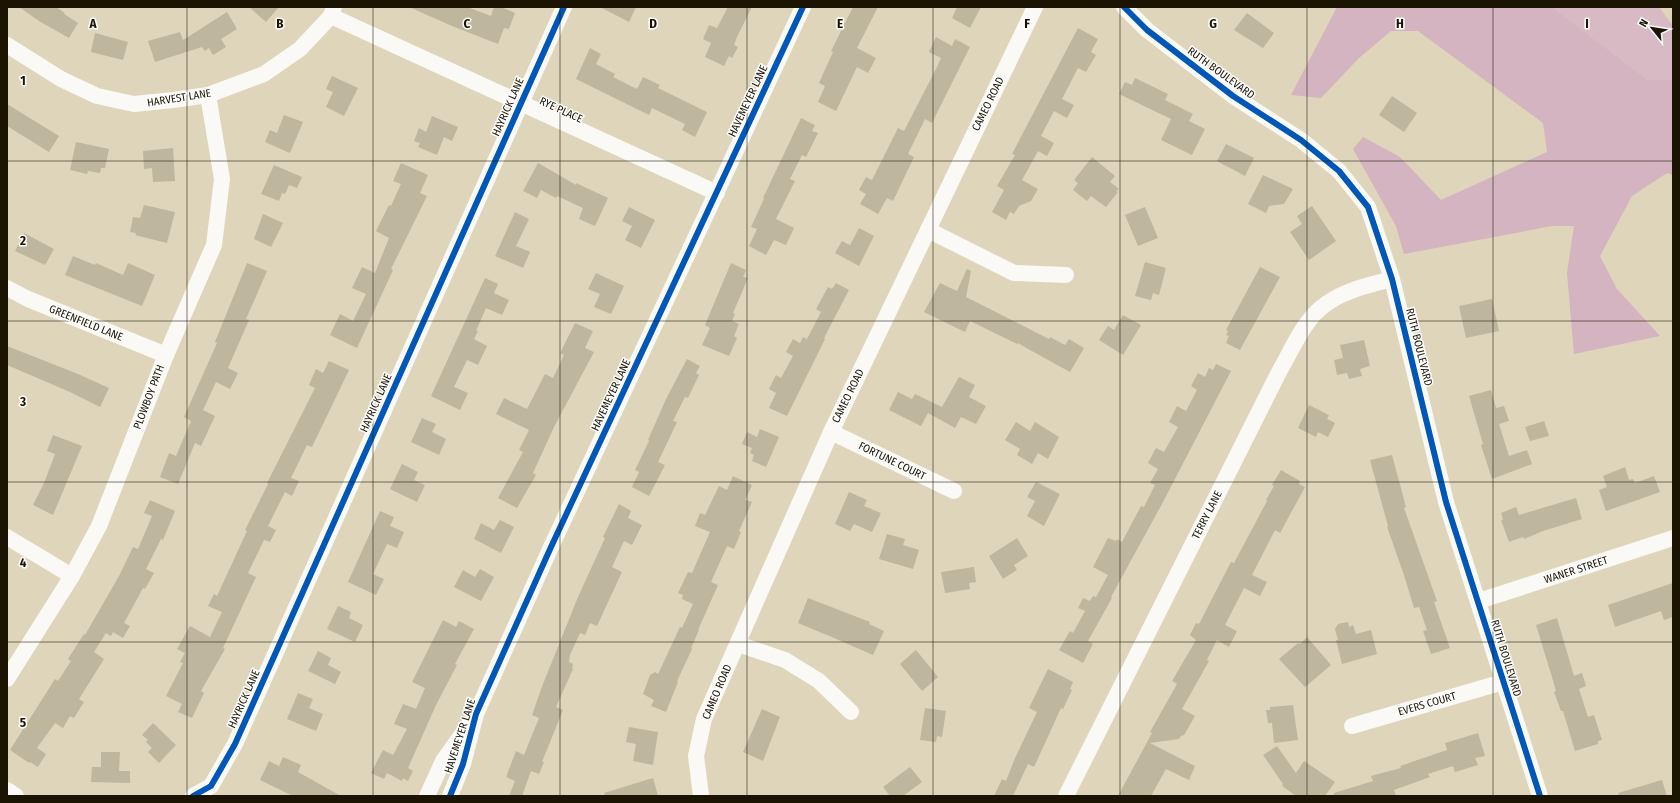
<svg xmlns="http://www.w3.org/2000/svg" width="1680" height="803" font-family="'Fira Sans Condensed',sans-serif">
	<style>
		.green { fill: #d7bac3 }
		.forest { fill: #d3b4c0 }
		.building { fill: #bfb69e }
		.lines { fill: none; stroke-linecap: round; stroke-linejoin: round }
		.minor { stroke: #faf9f5; stroke-width: 16 }
		.cycleway-casing { stroke: #fefefe; stroke-width: 8 }
		.cycleway { stroke: #0057b8; stroke-width: 6 }
		.grid { fill: none; stroke: #1b1403; stroke-width: 1; stroke-opacity: 0.55 }
		.labels { text-anchor: middle; dominant-baseline: central; stroke-width: 3; stroke-linejoin: round; paint-order: stroke }
		.street-label { font-size: 11px; fill: #1b1403; stroke: #fefefe }
		.grid-label { font-size: 13px; text-anchor: middle; font-weight: bold; fill: #1b1403; stroke: #fefefe; stroke-width: 3; stroke-linejoin: round; paint-order: stroke }
	</style>
	<rect width="100%" height="100%" fill="#ded5ba"/>
	<path class="green" d="M1552,7h107l14,19v54h-25z"/>
	<path class="forest" d="M1337,7h215l96,73h25v95l-6,-2 -35,23 -32,60 17,33 43,47 -86,18 -7,-81 7,-47h-22l-148,28 -8,-28 -43,-77 10,-12 37,20 41,43 106,-48 -4,-29 -125,-92h-27l-32,27 -38,40 -30,-3z"/>
	<g class="building">
		<path d="M19,7h37l9,6 -1,1 14,9 -9,15 -30,-17z"/>
		<path d="M249,7h30l-13,15z"/>
		<path d="M409,7h58l24,9 3,-9h7l14,6 -6,16 -5,-1 -6,16 -46,-18z"/>
		<path d="M600,7h36l-7,15z"/>
		<path d="M728,7h24l-15,30 -3,8 4,2 -6,11 -3,-2 -5,10 -19,-9 6,-14 -8,-4 6,-14 8,3z"/>
		<path d="M853,7h25l-21,41 19,10 -8,15 -11,-6 -21,44 -18,-9 7,-16 -6,-3 14,-31 -2,-1z"/>
		<path d="M957,7h24l-11,21 -18,-10z"/>
		<path d="M227,12l10,17 -16,10 5,8 -13,8 -4,-7 -4,3 -3,-4 -47,15 -7,-21 32,-9 3,8z"/>
		<path d="M1247,13l27,20 -11,15 -29,-18z"/>
		<path d="M1078,28l20,11 -7,13 5,3 -10,17 -8,-4 -16,31 12,6 -7,13 -13,-7 -13,25 13,7 -7,13 -9,-5 -16,29 16,9 -7,12 -12,5 -5,8 -4,-2 -4,8 -14,-8 12,-22 -7,-4 18,-31 -3,-1z"/>
		<path d="M95,33l33,9 -5,18 -32,-8z"/>
		<path d="M936,37l16,9 3,-7 15,8 -38,76 -7,-4 -17,35 6,3 -21,44 -6,-3 -9,16 -18,-10 6,-10 -7,-4 7,-13 6,3 26,-52 6,3 33,-64 4,-9 -12,-6z"/>
		<path d="M590,48l11,6 -5,10 19,10 -2,3 24,12 6,-12 17,8 -2,3 49,24 -12,25 -13,-7 3,-6 -33,-16 -3,7 -73,-36z"/>
		<path d="M332,76l26,12 -14,28 -18,-9 7,-15 -7,-3z"/>
		<path d="M1135,78l33,16 -3,6 28,14 -4,7 16,8 -13,26 -31,-15 10,-21 -52,-25 6,-12 7,3z"/>
		<path d="M1392,96l25,17 -13,19 -25,-17z"/>
		<path d="M7,104l52,32 -10,16 -42,-26z"/>
		<path d="M284,115l19,7 -13,31 -25,-11 5,-12 7,3z"/>
		<path d="M432,116l26,11 -6,14 -8,-4 -7,18 -19,-8 2,-4 -6,-2 5,-13 7,4z"/>
		<path d="M801,118l14,7 -3,6 6,2 -12,24 -4,-2 -12,24 5,2 -19,38 18,9 -8,17 -12,-5 -8,15 -17,-9 8,-17 -6,-2 13,-28 -1,-1z"/>
		<path d="M76,142l33,7 -4,19h-4l-1,5 -12,-2 -1,3 -17,-4z"/>
		<path d="M1226,144l28,14 -9,18 -28,-15z"/>
		<path d="M173,148l2,33 -22,1 -1,-14 -8,1 -1,-18z"/>
		<path d="M1092,157l23,19 -5,6 9,7 -3,2 2,1 -12,15 -15,-11 -4,5 -14,-11 5,-7 -4,-3z"/>
		<path d="M401,163l27,12 -8,18 7,3 -36,73 2,1 -36,78 -27,-13 10,-21 13,7 13,-27 -14,-6 10,-21 13,6 14,-35 -13,-7 13,-26 2,1 10,-22 -8,-3z"/>
		<path d="M538,163l38,22v-2l32,15 -13,28 -16,-7 4,-11 -26,-12 -1,2 -15,-8 -4,8 -14,-7z"/>
		<path d="M274,165l28,12 -5,11 -8,-3 -4,9 -3,-1 -3,8 -18,-7z"/>
		<path d="M1263,175l30,14 -9,15 -15,2 -3,7 -18,-9z"/>
		<path d="M144,205l31,7 -8,31 -32,-8 1,-2 -6,-1 3,-15 7,1z"/>
		<path d="M1312,206l24,35 -27,19 -19,-28 12,-8 -5,-8z"/>
		<path d="M629,207l26,13 -14,28 -16,-8 7,-14 -10,-5z"/>
		<path d="M1145,207l13,31 -20,8 -13,-31z"/>
		<path d="M515,212l14,7 -13,27 14,6 -7,16 -28,-12z"/>
		<path d="M263,214l20,9 -12,24 -17,-8z"/>
		<path d="M859,228l15,8 -15,30 -24,-13 7,-12 8,4z"/>
		<path d="M24,233l30,16 -9,16 -30,-14z"/>
		<path d="M73,256l22,9 1,-2 27,12 5,-12 27,12 -13,31 -77,-31z"/>
		<path d="M1145,262l21,6 -7,27 -6,-2 -2,7 -16,-4z"/>
		<path d="M247,263l20,8 -21,48 3,1 -21,48 10,5 -8,16 -14,-7 -13,28 12,6 -14,30 -6,-3 -17,41 -18,-7 9,-24 7,3 15,-35 -7,-4 33,-74 -2,-1z"/>
		<path d="M731,263l15,7 -3,7 5,1 -15,35 2,1 -3,7 7,3 -5,12 3,2 -8,18 -27,-11 8,-17 -5,-3z"/>
		<path d="M1260,267l20,10 -40,73 -14,-7 3,-7 -3,-1 2,-4 -2,-1z"/>
		<path d="M967,269l4,2 -5,26 83,42 1,-2 15,8 4,-6 15,9 -14,24 -40,-22 -12,-7 -1,1 -47,-23 -5,11 -41,-20 16,-29 17,8z"/>
		<path d="M596,273l28,13 -13,28 -17,-7 6,-13 -12,-5z"/>
		<path d="M485,278l13,6 -4,9 15,7 -7,15 -16,-7 -10,23h2l-4,8 13,7 -9,19 -11,-5 -13,27 14,6 -8,17 -29,-14z"/>
		<path d="M836,283l13,7 -25,48 1,1 -38,77 -18,-8 7,-15 -7,-4 7,-14 5,3 12,-22 -7,-4 7,-13 7,4 3,-6 4,2 14,-27 -5,-3 12,-22 4,2z"/>
		<path d="M1492,299l7,32 -33,7 -7,-32z"/>
		<path d="M1123,315l18,10 -18,30 -24,-15 9,-14 6,4z"/>
		<path d="M575,323l18,8 -8,17 9,4 -40,75 -21,46 3,2 -19,33 -19,-10 25,-46 -4,-2 10,-20 -33,-16 8,-16 23,11 18,-35 8,4 11,-23 -4,-2z"/>
		<path d="M1364,340l6,26 -10,3 2,7 -13,3 -2,-6 -10,2 -3,-15 9,-2 -3,-13z"/>
		<path d="M7,346l71,28 31,14 -9,19 -30,-15 -63,-27z"/>
		<path d="M687,359l13,7 -4,7 3,2 -11,23 -3,-1 -12,24 4,1 -19,40 7,3 -16,31 -17,-9 7,-15 -4,-2 14,-29 -1,-1 18,-41z"/>
		<path d="M329,361l20,9 -37,77 -5,-2 -16,33 8,3 -7,15 -7,-4 -17,34 8,4 -6,12 -6,-2 -16,33 8,4 -33,71 2,1 -24,42 3,2 -12,25 -14,-6 4,-8 -16,-8 17,-33 -3,-1 5,-9 -8,-4 13,-23 20,11 12,-25 -14,-6 6,-12 3,2 30,-65 -2,-1 23,-46 -1,-1 48,-95 -6,-3 7,-16 7,4z"/>
		<path d="M1216,364l15,7 -68,131 -52,95 1,1 -24,43 5,3 -10,19 -24,-13 11,-19 3,2 12,-22 -7,-3 5,-10 7,3 3,-5 3,1 12,-22 -15,-8 15,-29 8,3 1,-2 5,3 19,-36 3,1 11,-22 -5,-2 8,-14 -10,-6 8,-15 8,4 14,-25 -9,-5 8,-16 9,5 11,-21 -6,-4 7,-13 7,4 4,-9 4,2z"/>
		<path d="M959,377l16,8 -6,12 17,9 -10,18 -15,-7 -6,11 -27,-15 -7,13 -32,-16 9,-18 14,7 3,-5 27,13z"/>
		<path d="M1491,390l5,18 8,-2 5,15 -10,3 10,32 18,-6 5,14 -40,15 -11,-34 2,-1 -14,-48z"/>
		<path d="M1309,405l20,10 -2,4 8,4 -7,14 -10,-5 -2,5 -18,-9z"/>
		<path d="M422,418l14,6 -4,8 14,7 -7,16 -28,-13z"/>
		<path d="M1544,421l5,15 -19,5 -5,-14z"/>
		<path d="M1016,422l14,9 5,-9 24,15 -11,22 -10,-6 -6,11 -15,-9 3,-6 -15,-9z"/>
		<path d="M760,429l19,8 -13,30 -14,-6 2,-6 -4,-2 2,-5 -10,-4 5,-12 10,5z"/>
		<path d="M53,435l29,11 -29,69 -20,-10 11,-22 11,-29 -8,-3z"/>
		<path d="M1392,455l14,52 -2,1 33,93 -3,1 16,46 -19,6 -8,-23 4,-1 -8,-23 -5,1 -10,-33 -17,-48 1,-1 -18,-66z"/>
		<path d="M402,464l16,8 -4,8 11,5 -8,17 -27,-13z"/>
		<path d="M1625,467l4,13 4,-1 2,4 19,-7 6,16 -54,19 -7,-21 8,-3 -4,-11z"/>
		<path d="M1281,470l19,11 -1,3 6,3 -25,46 -5,-3 -23,45 15,7 -7,14 -16,-8 -19,37 12,6 -8,16 -12,-7 -10,20 2,1 -27,48 13,7 -11,19 -3,1 -2,3 -29,4 45,23 -6,14 -23,-11 -15,27h-33l34,-63 -2,-1 27,-48 -5,-3 24,-41 -6,-5 6,-12 3,1 32,-62 3,1 33,-62 -1,-1 8,-14 -2,-1z"/>
		<path d="M733,476l19,9 -7,15 7,2 -13,29 2,1 -7,17 -7,-3 -16,36 7,3 -20,45h1l-8,18 1,1 -15,32 1,1 -12,30 -15,-6 3,-6 -11,-6 7,-19 5,-3 3,2 2,-4 20,-43 2,1 11,-24 -11,-5 1,-4 -5,-2 10,-21 4,1 18,-41 -15,-6 5,-13 5,2 14,-29 8,4z"/>
		<path d="M1036,482l24,12 -16,32 -17,-10 8,-15 -8,-4z"/>
		<path d="M849,492l18,8 -3,6 17,7 -9,19 -18,-8 -4,7 -15,-7z"/>
		<path d="M1576,498l6,21 -39,12 -19,8 -1,-2 -14,5 -8,-22h2l-2,-7 15,-6 3,8z"/>
		<path d="M150,500l25,11 -12,29 -2,-1 -15,30 8,4 -9,16 -2,-1 -19,35 6,3 -7,12 -10,-6 -2,4 -5,-3 -12,19 10,7 -25,40 5,3 -10,16 -4,-2 -7,12 -8,-5 -18,25 9,6 -8,13 -8,-5 -1,1 -19,-13 45,-71 3,2 13,-20 -3,-2 16,-25 1,1 34,-59 14,-29 5,2 14,-33 -8,-3z"/>
		<path d="M619,504l12,7 -3,7 14,7 -10,20 -8,-4 -12,26 10,5 -25,54 -7,-3 -5,12 -5,-2 -10,22 -1,7 4,2 -1,5h1l-17,38 7,3 -21,52h2l-5,12 -8,-3 -9,25h-13l6,-15 -9,-4 10,-26 8,4 15,-37 -7,-3 11,-31 35,-87 27,-59 -2,-1z"/>
		<path d="M380,511l14,6 -4,9 14,6 -7,16 -10,-4 -14,30 11,5 -8,16 -28,-13z"/>
		<path d="M500,520l14,7 -13,26 -27,-14 7,-16 13,7z"/>
		<path d="M887,534l18,5 -2,6 16,5 -6,19 -34,-10z"/>
		<path d="M1017,538l11,18 -14,9 3,5 -14,9 -14,-23z"/>
		<path d="M974,567l2,15 -7,1 1,6 -25,4 -4,-21z"/>
		<path d="M480,569l14,8 -13,24 -27,-14 9,-17 12,7z"/>
		<path d="M1673,583v34l-9,3 -3,-9 -46,16 -7,-22z"/>
		<path d="M808,598l62,24 -1,2 15,7 -11,24 -39,-17 -36,-15z"/>
		<path d="M338,606l13,6 -2,6 14,7 -8,17 -28,-13z"/>
		<path d="M1557,618l17,58 8,-3 4,13 -7,3 9,28 6,-2 8,25 -4,1v3l-23,7 -12,-40h-2l-7,-19 2,-1 -4,-14 -16,-52z"/>
		<path d="M443,620l13,7 3,-6 15,8 -19,35 2,1 -21,40 -28,63 5,3 -5,10 -5,-3 -1,3 -15,-8 -3,6 -13,-6 12,-23 10,5 14,-26 -13,-5 9,-20 13,5 9,-21 -13,-6z"/>
		<path d="M1348,622l1,5 4,-2 3,9 15,-4 6,24 -35,10 -6,-24h2l-3,-11 3,-5z"/>
		<path d="M1307,637l24,28 -26,22 -26,-28 19,-16 2,1z"/>
		<path d="M916,650l22,27 -16,14 -22,-27z"/>
		<path d="M318,651l13,7 -3,7 13,7 -6,12 -27,-13z"/>
		<path d="M1048,669l25,13 -3,7 2,1 -9,19 -2,-1 -27,59 -6,-3 -15,32h-19l8,-17 4,2 9,-23 22,-46 -8,-4z"/>
		<path d="M298,693l15,6 -4,9 14,6 -7,17 -29,-12z"/>
		<path d="M1293,705l5,35 -24,3 -2,-20h-4l-2,-13h4v-3z"/>
		<path d="M925,708l21,3 -4,26 -5,-1 -1,6 -16,-2z"/>
		<path d="M762,709l18,8 -17,44 -20,-9z"/>
		<path d="M153,723l23,22 -17,18 -11,-11 4,-4 -6,-6 2,-2 -6,-5z"/>
		<path d="M629,727l29,5 -5,33 -20,-4 3,-17 -10,-2z"/>
		<path d="M1478,733l7,23 -10,2 3,7 -23,7 -2,-6 -25,8 2,3 -36,13 2,6h-62v-3l39,-12 -2,-5 30,-8 -1,-2 47,-16 -2,-7z"/>
		<path d="M1277,746l19,27 8,-12 31,21 -10,14h-29l-14,-10 1,-2 -20,-29z"/>
		<path d="M101,752h19l-1,19h11v12l-39,-1 1,-15h9z"/>
		<path d="M283,757l18,8 -3,7 43,24h-48l-33,-16 9,-19 10,5z"/>
		<path d="M910,767l12,15 -19,14h-13l-7,-9z"/>
		<path d="M653,778l5,18h-53l-1,-3z"/>
		<path d="M1662,780l5,16h-48l-1,-3z"/>
	</g>
	<g class="lines">
		<g class="minor">
			<path d="M1124,7l23,23 86,66 68,44 38,31 29,36 24,72 54,223 94,294"/>
			<path d="M331,16l386,177"/>
			<path d="M7,45l54,34 36,17 37,8 39,-4 35,-5 56,-21 36,-25 31,-33 3,-9"/>
			<path d="M928,230l86,43 52,2"/>
			<path d="M7,288l21,11 138,56"/>
			<path d="M831,432l123,59"/>
			<path d="M7,537l65,39"/>
			<path d="M1479,601l194,-63"/>
			<path d="M738,644l47,16 34,21 32,31"/>
			<path d="M7,679l65,-103 27,-50 67,-171 48,-110 8,-66 -14,-84"/>
			<path d="M1352,726l151,-44"/>
			<path d="M7,790l9,6"/>
			<path d="M193,796l18,-10 24,-42 329,-737"/>
			<path d="M427,796l16,-35 28,-39"/>
			<path d="M450,796l13,-32 13,-50 75,-167 252,-540"/>
			<path d="M701,796l-5,-40 8,-37 127,-287 204,-425"/>
			<path d="M1066,796l214,-426c13,-22 24,-51 46,-66 19,-14 44,-19 66,-25"/>
		</g>
		<defs>
			<g id="cycleway">
				<path d="M1124,7l23,23 86,66 68,44 38,31 29,36 24,72 54,223 94,294"/>
				<path d="M193,796l18,-10 24,-42 329,-737"/>
				<path d="M450,796l13,-32 13,-50 75,-167 252,-540"/>
			</g>
		</defs>
		<use href="#cycleway" class="cycleway-casing"/>
		<use href="#cycleway" class="cycleway"/>
	</g>
	<path class="grid" d="M187,7v789M373,7v789M560,7v789M747,7v789M933,7v789M1120,7v789M1307,7v789M1493,7v789M7,161h1666M7,321h1666M7,482h1666M7,642h1666"/>
	<g class="labels">
		<g class="street-label">
			<text transform="translate(1221 73) rotate(36)">RUTH BOULEVARD</text>
			<text transform="translate(179 98) rotate(-9)">HARVEST LANE</text>
			<text transform="translate(748 101) rotate(-65)">HAVEMEYER LANE</text>
			<text transform="translate(988 104) rotate(-64)">CAMEO ROAD</text>
			<text transform="translate(508 107) rotate(-66)">HAYRICK LANE</text>
			<text transform="translate(561 110) rotate(25)">RYE PLACE</text>
			<text transform="translate(86 323) rotate(22)">GREENFIELD LANE</text>
			<text transform="translate(1419 347) rotate(76)">RUTH BOULEVARD</text>
			<text transform="translate(611 395) rotate(-65)">HAVEMEYER LANE</text>
			<text transform="translate(848 396) rotate(-64)">CAMEO ROAD</text>
			<text transform="translate(149 397) rotate(-69)">PLOWBOY PATH</text>
			<text transform="translate(376 403) rotate(-66)">HAYRICK LANE</text>
			<text transform="translate(892 461) rotate(26)">FORTUNE COURT</text>
			<text transform="translate(1207 515) rotate(-63)">TERRY LANE</text>
			<text transform="translate(1576 570) rotate(-18)">WANER STREET</text>
			<text transform="translate(1506 658) rotate(73)">RUTH BOULEVARD</text>
			<text transform="translate(717 692) rotate(-67)">CAMEO ROAD</text>
			<text transform="translate(244 699) rotate(-66)">HAYRICK LANE</text>
			<text transform="translate(1427 704) rotate(-16)">EVERS COURT</text>
			<text transform="translate(460 736) rotate(-72)">HAVEMEYER LANE</text>
		</g>
	</g>
	<g class="grid-label">
		<text x="93" y="28">A</text>
		<text x="280" y="28">B</text>
		<text x="467" y="28">C</text>
		<text x="653" y="28">D</text>
		<text x="840" y="28">E</text>
		<text x="1027" y="28">F</text>
		<text x="1213" y="28">G</text>
		<text x="1400" y="28">H</text>
		<text x="1587" y="28">I</text>
		<text x="23" y="85">1</text>
		<text x="23" y="245">2</text>
		<text x="23" y="406">3</text>
		<text x="23" y="567">4</text>
		<text x="23" y="727">5</text>
	</g>
	<rect width="1680" height="803" fill="none" stroke="#1b1403" stroke-width="16"/>
	<g transform="translate(1652 28) rotate(300)" stroke="#fefefe" stroke-width="3" paint-order="stroke">
	<path d="M0-3L7 15L0 10L-7 15Z" fill="#1b1403"/>
	<text y="-6" font-size="11" font-weight="bold" text-anchor="middle" fill="#1b1403">N</text>
	</g>
</svg>
